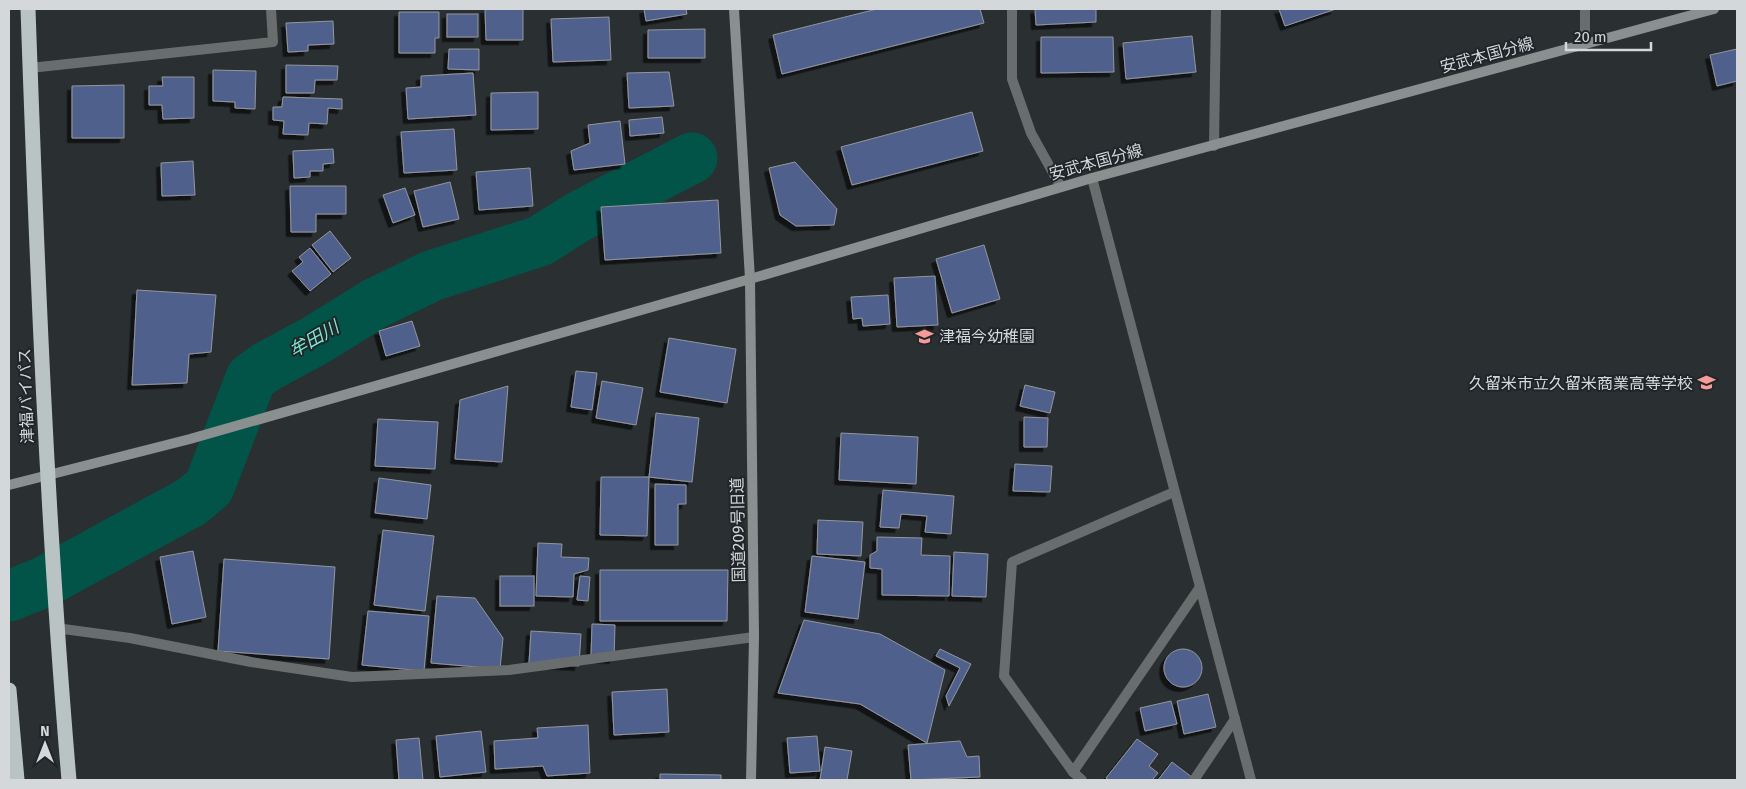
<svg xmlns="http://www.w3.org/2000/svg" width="1746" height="789" font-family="'Fira Sans','Noto Sans JP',sans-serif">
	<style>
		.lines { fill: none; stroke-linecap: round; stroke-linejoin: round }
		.river { stroke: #025448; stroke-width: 51 }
		.building { fill: #50618c; stroke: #93969c; filter: url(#shadow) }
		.lane { stroke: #696d6d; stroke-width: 10 }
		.street { stroke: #696d6d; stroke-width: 10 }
		.secondary { stroke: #8a9090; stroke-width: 10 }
		.highway { stroke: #bac3c4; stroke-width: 15 }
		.labels { text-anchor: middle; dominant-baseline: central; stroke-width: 4; stroke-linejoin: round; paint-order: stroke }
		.street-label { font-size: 16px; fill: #d4d8da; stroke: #202529 }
		.poi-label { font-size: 16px; fill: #d4d8da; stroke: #202529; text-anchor: start }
		.water-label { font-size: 18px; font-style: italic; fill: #7ee5d1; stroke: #202529 }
	</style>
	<defs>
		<filter id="shadow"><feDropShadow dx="-4.5" dy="4.5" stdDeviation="0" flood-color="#0009"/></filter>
	</defs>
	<rect width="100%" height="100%" fill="#2a2f32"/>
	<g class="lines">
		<path class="river" d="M9,596l35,-14 147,-80 18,-15 42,-109 15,-11 50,-27 58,-36 57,-28 109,-35 38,-24 114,-59"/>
	</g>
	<g class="building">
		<path d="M485,9h38v31h-37z"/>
		<path d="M644,9h42l1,5 -41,7z"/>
		<path d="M877,9h103l4,14 -202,51 -9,-39z"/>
		<path d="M1035,9h61v13l-60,3z"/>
		<path d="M1279,9h57l-51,17z"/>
		<path d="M399,12h40v26h-4v15h-36z"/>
		<rect x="447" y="14" width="31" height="23"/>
		<path d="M609,17l2,43 -58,2 -2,-43z"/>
		<path d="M333,21l1,23 -26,1v6l-20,1 -2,-29z"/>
		<path d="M705,29v29h-57v-28z"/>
		<path d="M1192,36l4,36 -70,7 -3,-36z"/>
		<path d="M1041,37h72l1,35 -73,1z"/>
		<path d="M449,49h30v21l-31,-1z"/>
		<path d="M1737,49v32l-20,5 -7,-31z"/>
		<path d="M286,65l52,1 -1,14h-22l-1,13h-28z"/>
		<path d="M213,70l43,1 -1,38 -20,-1v-6l-22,-1z"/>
		<path d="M669,72l5,34 -45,2 -2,-35z"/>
		<path d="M473,73l3,42 -68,4 -2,-31 15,-1v-11z"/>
		<path d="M162,77h32v41l-31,1 -1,-14h-13v-19h14z"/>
		<path d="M124,85v53h-52v-52z"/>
		<path d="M538,92v37l-47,1v-37z"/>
		<path d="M283,97l59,2v10l-14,-1 -1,16 -18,-1 -1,12 -25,-1 1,-13 -11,-1v-13h9z"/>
		<path d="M972,112l11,39 -131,34 -11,-38z"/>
		<path d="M662,117l2,16 -34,3 -1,-16z"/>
		<path d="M620,121l5,43 -51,6 -3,-19 19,-8 -2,-18z"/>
		<path d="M454,129l3,41 -53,3 -3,-41z"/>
		<path d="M333,149l1,14 -11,1v7h-13v6l-16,1 -1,-27z"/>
		<path d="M193,161l2,34 -33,1 -1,-33z"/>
		<path d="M795,162l42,47 -3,16 -38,1 -16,-11 -11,-47z"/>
		<path d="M530,168l3,38 -54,4 -3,-38z"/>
		<path d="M450,182l9,37 -36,8 -9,-36z"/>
		<path d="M290,186h56v28h-30v18h-25z"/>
		<path d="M405,188l10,27 -22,8 -10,-28z"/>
		<path d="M718,200l3,53 -116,7 -4,-53z"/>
		<path d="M330,231l21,27 -18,14 -21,-27z"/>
		<path d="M984,245l16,54 -48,14 -16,-54z"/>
		<path d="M310,248l21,26 -21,17 -18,-20 11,-9 -4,-5z"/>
		<path d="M935,276l3,49 -41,2 -3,-49z"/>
		<path d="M137,290l79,5 -5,57 -22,2 -2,29 -55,2z"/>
		<path d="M888,295l2,29 -27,2 -1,-8 -9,1 -2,-22z"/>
		<path d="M412,321l8,25 -34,10 -7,-25z"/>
		<path d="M669,338l67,11 -9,54 -67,-11z"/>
		<path d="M576,371l21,2 -5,37 -21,-3z"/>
		<path d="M602,381l41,7 -7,37 -40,-7z"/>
		<path d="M1025,385l30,7 -5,21 -30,-7z"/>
		<path d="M508,386l-6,76 -47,-3 5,-59z"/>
		<path d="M656,413l43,5 -7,64 -43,-5z"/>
		<path d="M1024,417l24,1 -1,29h-23z"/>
		<path d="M378,419l60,3 -3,47 -60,-3z"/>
		<path d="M841,433l77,4 -2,47 -77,-4z"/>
		<path d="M1015,464l37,2 -2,26 -37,-1z"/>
		<path d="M601,477h48l-2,59 -47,-1z"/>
		<path d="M379,478l52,7 -4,34 -52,-6z"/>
		<path d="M655,484l31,1v19h-8v41h-23z"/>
		<path d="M883,490l71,6 -3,38 -26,-2 2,-16 -26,-2 -2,14 -19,-1z"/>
		<path d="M818,520l45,2 -2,34 -44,-2z"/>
		<path d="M383,530l51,6 -9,75 -51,-6z"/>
		<path d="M877,537l45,1 -1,17 29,1 -1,40 -67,-1v-26l-12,-1v-13l7,-4z"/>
		<path d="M538,543l24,1 -1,13 28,1 -1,12 -14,4 -1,23 -37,-1z"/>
		<path d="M193,551l13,66 -34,7 -12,-67z"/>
		<path d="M954,552l34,2 -2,43 -34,-1z"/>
		<path d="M812,556l53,6 -7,57 -53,-7z"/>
		<path d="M224,559l111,8 -6,92 -111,-8z"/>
		<path d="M600,570h128l-1,51h-127z"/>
		<rect x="500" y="576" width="34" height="30"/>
		<path d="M580,576l10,1 -2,24 -11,-1z"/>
		<path d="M437,596l38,2 28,40 -3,31 -69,-6z"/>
		<path d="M368,611l61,5 -5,55 -62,-6z"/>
		<path d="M804,620l76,14 65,36 -18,73 -67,-39 -82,-11z"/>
		<path d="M592,624l23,1 -1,34 -23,-1z"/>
		<path d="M531,631l50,3 -2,32 -50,-3z"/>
		<circle cx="1183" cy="668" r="19"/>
		<path d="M940,649l31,15 -22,42 -3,-10 14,-28 -24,-12z"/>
		<path d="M667,689l2,43 -55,3 -2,-43z"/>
		<path d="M1208,694l8,33 -32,7 -7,-33z"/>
		<path d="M1171,701l6,23 -32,7 -5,-23z"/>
		<path d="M588,725l2,48 -43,3 -4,-10 -48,3 -1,-28 44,-3 -1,-10z"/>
		<path d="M481,731l5,41 -46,5 -4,-41z"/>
		<path d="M817,736l3,35 -30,2 -3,-35z"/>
		<path d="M419,738l4,42h-24l-3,-40z"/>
		<path d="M1137,739l21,15 -9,12 9,7 -6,7h-43l-3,-2z"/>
		<path d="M960,741l7,16 12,-1 1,21 -69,3 -3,-35z"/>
		<path d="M825,747l27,4 -5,29h-27z"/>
		<path d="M1172,762l21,16 -2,2h-33z"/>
		<path d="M660,774l61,1v5h-61z"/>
	</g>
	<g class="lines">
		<g class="lane">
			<path d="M30,68l243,-26 -2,-33"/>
			<path d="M1214,146l2,-137"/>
		</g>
		<g class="street">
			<path d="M1012,9v70l19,54 30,54"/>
			<path d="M1585,44v-35"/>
			<path d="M1092,178l159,602"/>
			<path d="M1174,492l-162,70 -8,114 69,96 127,-185"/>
			<path d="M56,628l74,10 121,24 101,15 157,-7 245,-33"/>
			<path d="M1073,772l9,8"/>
			<path d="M1194,780l41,-61"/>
		</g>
		<g class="secondary">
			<path d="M734,9l16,270 4,358 -3,143"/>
			<path d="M9,485l181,-46 560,-160 342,-101 622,-169"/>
		</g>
		<g class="highway">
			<path d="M28,9c9,257 19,515 41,771"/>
			<path d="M9,690l8,90"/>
		</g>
	</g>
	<defs>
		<symbol id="school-bare" viewBox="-9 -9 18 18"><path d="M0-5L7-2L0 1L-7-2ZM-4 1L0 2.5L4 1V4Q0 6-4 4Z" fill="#f59b98" stroke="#202529" stroke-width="2.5" paint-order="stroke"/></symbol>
	</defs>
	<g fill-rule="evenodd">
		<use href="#school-bare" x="912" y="324" width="25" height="25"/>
		<use href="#school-bare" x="1694" y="370" width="25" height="25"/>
	</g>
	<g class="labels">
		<g class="street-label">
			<text transform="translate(1487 55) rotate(-15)">安武本国分線</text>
			<text transform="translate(1096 162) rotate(-15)">安武本国分線</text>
			<text transform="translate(26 396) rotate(-92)">津福バイパス</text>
			<text transform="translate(738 530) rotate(-91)">国道209号旧道</text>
		</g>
		<g class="poi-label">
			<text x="939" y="336">津福今幼稚園</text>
			<text x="1693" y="383" text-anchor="end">久留米市立久留米商業高等学校</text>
		</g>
		<g class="water-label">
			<text transform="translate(314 339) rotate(-30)">牟田川</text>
		</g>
	</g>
	<rect width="1746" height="789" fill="none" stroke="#d4d8da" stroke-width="20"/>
	<g transform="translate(45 744)" stroke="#202529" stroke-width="4" paint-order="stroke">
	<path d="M0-4L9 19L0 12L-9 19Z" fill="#d4d8da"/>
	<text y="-8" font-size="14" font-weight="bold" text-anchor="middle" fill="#d4d8da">N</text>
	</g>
	<path d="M1566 42v8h85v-8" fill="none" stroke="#d4d8da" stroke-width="2.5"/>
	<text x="1574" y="42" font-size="15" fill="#d4d8da" stroke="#202529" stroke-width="4" paint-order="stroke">20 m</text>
</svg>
